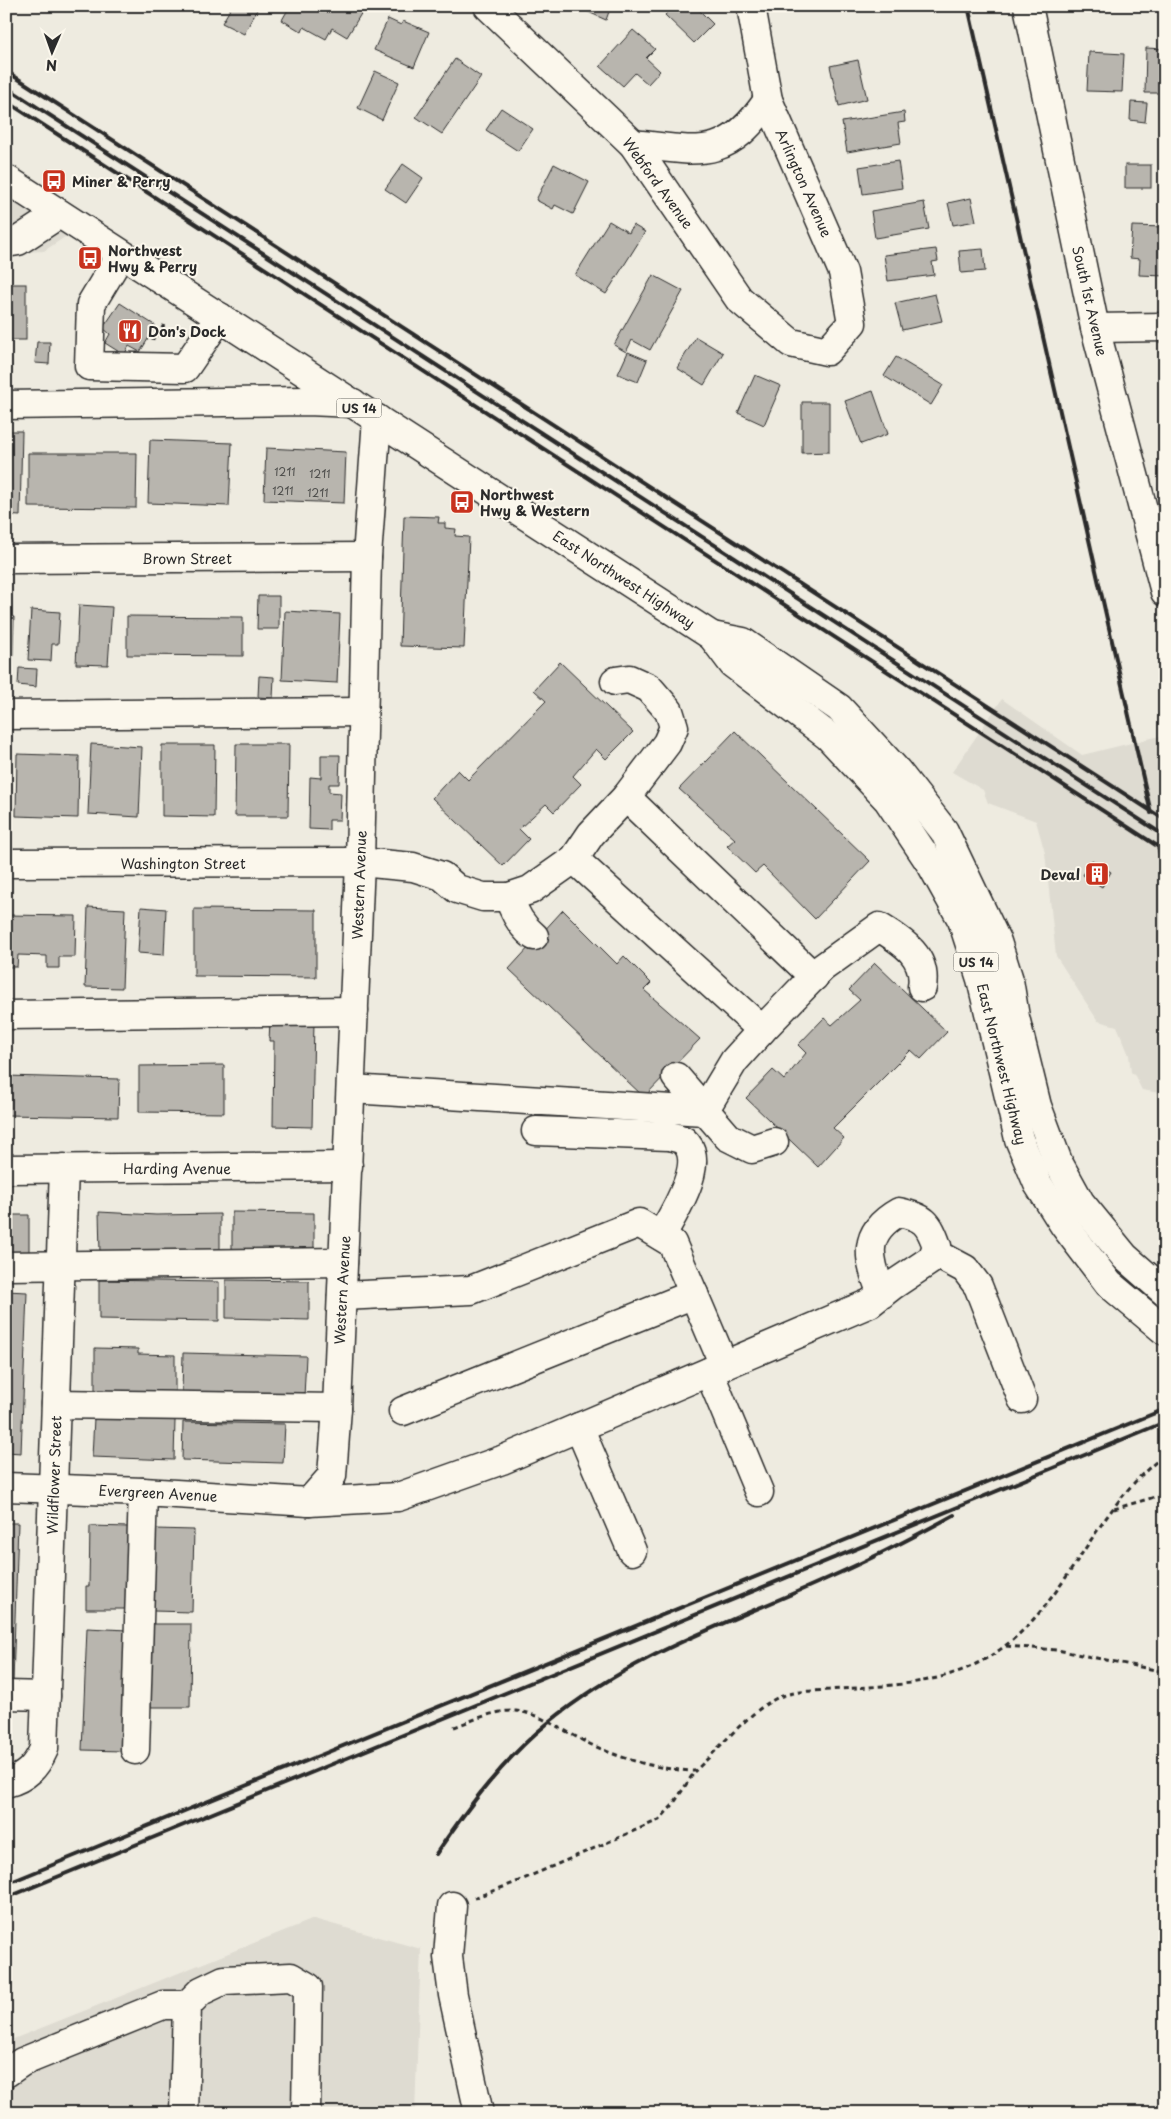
<svg xmlns="http://www.w3.org/2000/svg" width="1171" height="2119" font-family="'Playpen Sans',sans-serif">
	<style>
		.built { fill: #dedbd1 }
		.building { fill: #b8b5ae; stroke: #2b2b2b }
		.lines { fill: none; stroke-linecap: round; stroke-linejoin: round }
		.minor-casing { stroke: #2b2b2b; stroke-width: 31 }
		.major-casing { stroke: #2b2b2b; stroke-width: 31 }
		.path { stroke: #2b2b2b; stroke-width: 3; stroke-dasharray: 5 4; stroke-linecap: butt }
		.minor { stroke: #fbf7ec; stroke-width: 28 }
		.major { stroke: #fbf7ec; stroke-width: 28 }
		.rail { stroke: #2b2b2b; stroke-width: 4 }
		.labels { text-anchor: middle; dominant-baseline: central; stroke-width: 4; stroke-linejoin: round; paint-order: stroke }
		.number-label { font-size: 11px; fill: #4e4e4c }
		.shield { fill: #fbf7ec; stroke: #696865; stroke-width: 1 }
		.shield-label { font-size: 12px; font-weight: bold; fill: #2b2b2b }
		.poi-label { font-size: 14px; font-weight: bold; fill: #2b2b2b; stroke: #fbf7ec; text-anchor: start }
		.street-label { font-size: 14px; fill: #2b2b2b; stroke: #fbf7ec }
	</style>
	<rect width="100%" height="100%" fill="#eeebe0"/>
	<filter id="ink" filterUnits="userSpaceOnUse"><feTurbulence type="fractalNoise" baseFrequency=".02" numOctaves="2"/><feDisplacementMap in="SourceGraphic" scale="10" xChannelSelector="R" yChannelSelector="G"/><feConvolveMatrix kernelMatrix="1 2 1 2 8 2 1 2 1" color-interpolation-filters="sRGB"/></filter>
	<g filter="url(#ink)">
		<g class="built">
			<path d="M6,196l62,39 -24,16 -38,2z"/>
			<path d="M1002,699l80,56 78,-19 5,16v342l-23,-4 -7,-14 -4,-4 -2,-17 -12,-29 -19,-5 -42,-65 -11,-103 -9,-32 -48,-18 -5,-13 -31,-18z"/>
			<path d="M314,1919l107,30 -6,164h-409v-71z"/>
		</g>
		<g class="building">
			<path d="M232,6h27l-15,28 -22,-11z"/>
			<path d="M290,6h61l11,6 -15,25 -15,-9 -6,11 -22,-12 -2,5 -20,-12z"/>
			<path d="M575,6h36l-5,14z"/>
			<path d="M673,6h22l18,18 -19,19 -29,-28z"/>
			<path d="M388,19l13,6 2,-4 26,11 -15,35 -40,-17z"/>
			<path d="M633,30l22,19 -9,9 14,13 -12,13 -13,-11 -12,13 -23,-20z"/>
			<path d="M1146,48l19,1v44h-20z"/>
			<path d="M1089,52l35,2 -2,38 -35,-1z"/>
			<path d="M455,59l26,18 -39,57 -26,-17z"/>
			<path d="M858,60l9,39 -28,7 -9,-40z"/>
			<path d="M375,71l24,11 -17,38 -24,-12z"/>
			<path d="M1131,102l16,1 -2,19 -15,-2z"/>
			<path d="M501,108l32,21 -15,22 -32,-21z"/>
			<path d="M904,112l1,10 -7,1 3,20 -54,9 -5,-30z"/>
			<path d="M898,161l4,27 -39,6 -4,-27z"/>
			<path d="M403,164l20,14 -17,25 -21,-14z"/>
			<path d="M554,164l35,18 -16,32 -18,-9 -2,4 -17,-9z"/>
			<rect x="1125" y="165" width="26" height="23"/>
			<path d="M971,198l5,23 -23,4 -5,-22z"/>
			<path d="M924,202l5,27 -54,9 -4,-27z"/>
			<path d="M609,221l20,12 4,-8 12,7 -39,62 -31,-19z"/>
			<path d="M1132,226l33,1v49l-26,-1 1,-16 -10,-1z"/>
			<path d="M936,249l2,12 -6,1 2,13 -46,6 -4,-26z"/>
			<path d="M983,249l2,22 -24,2 -2,-22z"/>
			<path d="M653,275l30,16 -33,59 -18,-10 -6,12 -12,-7z"/>
			<rect x="7" y="284" width="19" height="56"/>
			<path d="M935,294l7,27 -40,9 -7,-27z"/>
			<path d="M120,303l36,23 -16,26 -11,-6 -5,9 -19,-12 5,-9 -7,-6z"/>
			<path d="M696,337l27,16 -19,32 -27,-17z"/>
			<path d="M37,342h13l-1,22 -14,-1z"/>
			<path d="M628,352l19,8 -9,22 -20,-8z"/>
			<path d="M896,357l47,28 -12,20 -47,-29z"/>
			<path d="M755,375l26,11 -17,39 -26,-12z"/>
			<path d="M873,391l15,43 -27,10 -16,-43z"/>
			<path d="M802,402h27v50l-27,1z"/>
			<path d="M6,431h16l-2,85 -14,-1z"/>
			<path d="M150,440l82,3 -3,63 -81,-3z"/>
			<path d="M266,448l80,4 -2,51 -80,-3z"/>
			<path d="M28,453h109l-1,55 -108,-1z"/>
			<path d="M404,516l35,1 -1,6h7v5l11,1 -1,7 14,1 -5,111 -64,-2z"/>
			<path d="M258,596h21v33h-22z"/>
			<path d="M79,605l33,2 -4,58 -32,-1z"/>
			<path d="M31,610l29,2 -2,32h-6l-1,17 -23,-1z"/>
			<path d="M285,611l55,3 -3,69 -55,-3z"/>
			<path d="M6,616l8,1 -2,69 -6,-1z"/>
			<path d="M127,616l116,1v39l-116,-1z"/>
			<path d="M560,662l73,70 -27,27 -10,-10 -23,27 8,8 -27,28 -8,-8 -27,25 10,10 -26,27 -71,-68 26,-28 10,10 78,-79 -12,-11z"/>
			<path d="M19,668l18,1 -1,18 -18,-2z"/>
			<path d="M259,676l15,1 -1,21 -15,-1z"/>
			<path d="M735,731l135,130 -55,58 -52,-53 -8,7 -28,-27 8,-7 -56,-50z"/>
			<path d="M91,744l51,3 -3,70 -51,-3z"/>
			<path d="M236,744h53l-1,72h-53z"/>
			<path d="M162,745h53l-1,72 -52,-1z"/>
			<path d="M17,754l62,2 -1,62 -62,-2z"/>
			<path d="M321,755h19l-1,29h-10v8l12,1 -1,27h-11v10l-20,-1 1,-52 11,1z"/>
			<path d="M1092,860l19,12 -9,15 -19,-12z"/>
			<path d="M88,907l37,2 -3,79 -37,-1z"/>
			<path d="M141,907l25,2 -2,46 -26,-2z"/>
			<path d="M194,909l122,1v67l-122,-1z"/>
			<path d="M563,910l54,54 7,-8 27,27 -7,7 56,49 -56,58 -135,-128z"/>
			<path d="M6,915l70,1 -1,41h-16v11h-12v-12l-29,-1 -1,12h-11z"/>
			<path d="M875,963l72,69 -26,27 -10,-9 -78,78 11,10 -26,29 -72,-69 27,-28 11,10 22,-27 -8,-8 26,-27 8,7 28,-25 -11,-10z"/>
			<path d="M270,1021h44l-2,106 -39,-1 1,-85h-5z"/>
			<path d="M224,1065v48l-85,-1v-46z"/>
			<path d="M6,1076l113,3 -1,38 -112,-2z"/>
			<path d="M99,1212l57,3 64,-1v39h-120z"/>
			<path d="M232,1212l82,1v39l-82,-1z"/>
			<path d="M6,1215h23v39l-23,1z"/>
			<path d="M99,1280l120,2v39l-120,-2z"/>
			<path d="M226,1280l83,1v39l-83,-2z"/>
			<path d="M6,1291l21,1 -6,161 -15,-1z"/>
			<path d="M95,1348l43,1v5l37,1v37l-80,-1z"/>
			<path d="M183,1353l123,3 -2,41 -122,-3z"/>
			<path d="M94,1418l81,2 -1,40 -82,-3z"/>
			<path d="M183,1422l102,2 -2,39 -101,-3z"/>
			<path d="M6,1523h12l-5,160h-7z"/>
			<path d="M90,1526l39,1 -1,82h-42v-23h3z"/>
			<path d="M155,1529l39,1 -2,82 -39,-1z"/>
			<path d="M152,1624h39l-1,83h-39z"/>
			<path d="M87,1628l40,2 -5,121 -40,-1z"/>
		</g>
		<g class="lines">
			<defs>
				<g id="minor">
					<path d="M488,6l145,138 106,155 52,44 36,8 25,-28 -9,-51 -75,-172 -17,-94"/>
					<path d="M1028,6l67,322 70,264"/>
					<path d="M633,144c66,7 93,18 135,-44"/>
					<path d="M6,243l12,-2 41,-27"/>
					<path d="M121,254l-30,50 -2,62 96,2 35,-51"/>
					<path d="M1095,328l70,-1"/>
					<path d="M6,405l302,-4 45,2"/>
					<path d="M6,559l361,-2"/>
					<path d="M6,715l357,-3"/>
					<path d="M626,797l188,180"/>
					<path d="M574,859l188,171"/>
					<path d="M6,863l354,-1 53,5 29,9 15,13 26,8h26l21,-7 44,-31 17,-25 35,-37 41,-54 7,-16 -5,-16 -20,-23 -20,-9 -14,2"/>
					<path d="M509,897c5,16 12,29 25,39"/>
					<path d="M6,1015l348,-4"/>
					<path d="M676,1077l52,60 24,12 22,-7"/>
					<path d="M351,1089l353,22 30,-50 28,-31 60,-62 57,-41c24,15 48,29 43,60"/>
					<path d="M536,1131l133,5c5,1 11,2 15,5 24,21 -12,75 -23,95"/>
					<path d="M6,1169l342,-3"/>
					<path d="M935,1253l30,16 13,17 44,113"/>
					<path d="M6,1266l337,-4"/>
					<path d="M342,1296l129,-6 168,-67 33,20 52,122"/>
					<path d="M709,1372l50,120"/>
					<path d="M56,1404l281,4"/>
					<path d="M403,1411l291,-117"/>
					<path d="M579,1427l53,124"/>
					<path d="M6,1487l137,5 166,10 89,-5 104,-37 368,-157 23,-18 39,-26 5,-13c-9,-25 -13,-28 -38,-34 -38,21 -31,47 -17,82"/>
					<path d="M309,1502l23,-26 5,-68 23,-546 7,-305 10,-138"/>
					<path d="M6,1695l40,1"/>
					<path d="M135,1750l8,-258"/>
					<path d="M6,1783c20,-5 30,-16 38,-34l20,-581"/>
					<path d="M452,1906l-4,51 5,38 26,118"/>
					<path d="M6,2073l16,-11 141,-57h24"/>
					<path d="M184,2113l3,-108 14,-14 23,-11 67,-3 17,10 -2,126"/>
				</g>
				<g id="major">
					<path d="M6,179l706,457 21,28 95,72 60,64 44,66 30,54 19,59 38,160 19,45 26,41 45,59 56,47"/>
					<path d="M712,636l31,6 96,66 58,63 47,60 53,111 12,38 6,37 22,89 21,56 22,40 45,55 40,35"/>
				</g>
			</defs>
			<use href="#minor" class="minor-casing"/>
			<use href="#major" class="major-casing"/>
			<g class="path">
				<path d="M150,337l5,2 9,-14"/>
				<path d="M1114,1509l51,-15"/>
				<path d="M1006,1646l51,4 108,22"/>
				<path d="M454,1727c20,-7 40,-17 62,-16 24,2 54,24 76,34 33,15 68,25 103,26 25,-23 52,-58 82,-73 16,-7 35,-7 52,-8 55,-5 109,-3 158,-32 80,-47 104,-149 178,-203"/>
				<path d="M474,1898l40,-15 145,-63 13,-14 23,-35"/>
			</g>
			<use href="#minor" class="minor"/>
			<use href="#major" class="major"/>
			<g class="rail">
				<path d="M968,6l183,807"/>
				<path d="M6,71l1159,749"/>
				<path d="M6,87l1159,749"/>
				<path d="M6,101l1159,750"/>
				<path d="M1158,845l7,32"/>
				<path d="M436,1854c32,-47 68,-95 112,-131 84,-69 181,-100 278,-144 43,-19 86,-41 128,-64"/>
				<path d="M6,1884l1159,-475"/>
				<path d="M6,1898l1159,-476"/>
			</g>
		</g>
	</g>
	<defs>
		<symbol id="bus-square" viewBox="-11 -11 22 22"><rect x="-9" y="-9" width="18" height="18" rx="4" fill="#c8321e" stroke="#fbf7ec"/><path d="M-5-6H5V4H4V6H2V4H-2V6H-4V4H-5ZM-3.5-4V0h7V-4ZM-3.5 1.2v1.5H-2V1.2ZM2 1.2v1.5H3.5V1.2Z" fill="#fff"/></symbol>
		<symbol id="restaurant-square" viewBox="-11 -11 22 22"><rect x="-9" y="-9" width="18" height="18" rx="4" fill="#c8321e" stroke="#fbf7ec"/><path d="M-5-6h1v4h1v-4h1v4h1v-4h1v5L-1.5 .5V6h-2V.5L-5-1ZM5-6V6H3V1.5H1.5Q1.5-4 5-6Z" fill="#fff"/></symbol>
		<symbol id="building-square" viewBox="-11 -11 22 22"><rect x="-9" y="-9" width="18" height="18" rx="4" fill="#c8321e" stroke="#fbf7ec"/><path d="M-4-6H4V6H1V3H-1V6H-4ZM-2.5-4.3h1.7v1.8h-1.7ZM.8-4.3h1.7v1.8H.8ZM-2.5-1h1.7V.8h-1.7ZM.8-1h1.7V.8H.8Z" fill="#fff"/></symbol>
	</defs>
	<g fill-rule="evenodd">
		<use href="#bus-square" x="40" y="167" width="28" height="28"/>
		<use href="#bus-square" x="76" y="244" width="28" height="28"/>
		<use href="#restaurant-square" x="116" y="317" width="28" height="28"/>
		<use href="#bus-square" x="448" y="488" width="28" height="28"/>
		<use href="#building-square" x="1083" y="860" width="28" height="28"/>
	</g>
	<g class="labels">
		<g class="number-label">
			<text x="285" y="471">1211</text>
			<text x="320" y="473">1211</text>
			<text x="283" y="490">1211</text>
			<text x="318" y="492">1211</text>
		</g>
		<g class="shield">
			<rect x="336.5" y="398.5" width="45" height="19" rx="4"/>
			<rect x="953.5" y="952.5" width="45" height="19" rx="4"/>
		</g>
		<g class="shield-label">
			<text x="359" y="408">US 14</text>
			<text x="976" y="962">US 14</text>
		</g>
		<g class="poi-label">
			<text x="72" y="181">Miner &amp; Perry</text>
			<text x="108" y="250">Northwest<tspan x="108" dy="16">Hwy &amp; Perry</tspan></text>
			<text x="148" y="331">Don's Dock</text>
			<text x="480" y="494">Northwest<tspan x="480" dy="16">Hwy &amp; Western</tspan></text>
			<text x="1080" y="874" text-anchor="end">Deval</text>
		</g>
		<g class="street-label">
			<text transform="translate(658 183) rotate(54)">Webford Avenue</text>
			<text transform="translate(804 183) rotate(66)">Arlington Avenue</text>
			<text transform="translate(1090 301) rotate(77)">South 1st Avenue</text>
			<text x="187" y="558">Brown Street</text>
			<text transform="translate(624 579) rotate(33)">East Northwest Highway</text>
			<text x="183" y="863">Washington Street</text>
			<text transform="translate(359 885) rotate(-88)">Western Avenue</text>
			<text transform="translate(1002 1064) rotate(76)">East Northwest Highway</text>
			<text x="177" y="1168">Harding Avenue</text>
			<text transform="translate(342 1290) rotate(-87)">Western Avenue</text>
			<text transform="translate(54 1475) rotate(-88)">Wildflower Street</text>
			<text transform="translate(158 1493) rotate(3)">Evergreen Avenue</text>
		</g>
	</g>
	<rect width="1171" height="2119" fill="none" stroke="#fbf7ec" stroke-width="25"/>
	<rect x="12" y="12" width="1146" height="2094" fill="none" stroke="#2b2b2b" stroke-width="2" filter="url(#ink)"/>
	<g transform="translate(52 52) rotate(182)" stroke="#fbf7ec" stroke-width="4" paint-order="stroke">
	<path d="M0-4L9 19L0 12L-9 19Z" fill="#2b2b2b"/>
	<text y="-8" font-size="14" font-weight="bold" text-anchor="middle" fill="#2b2b2b">N</text>
	</g>
</svg>
